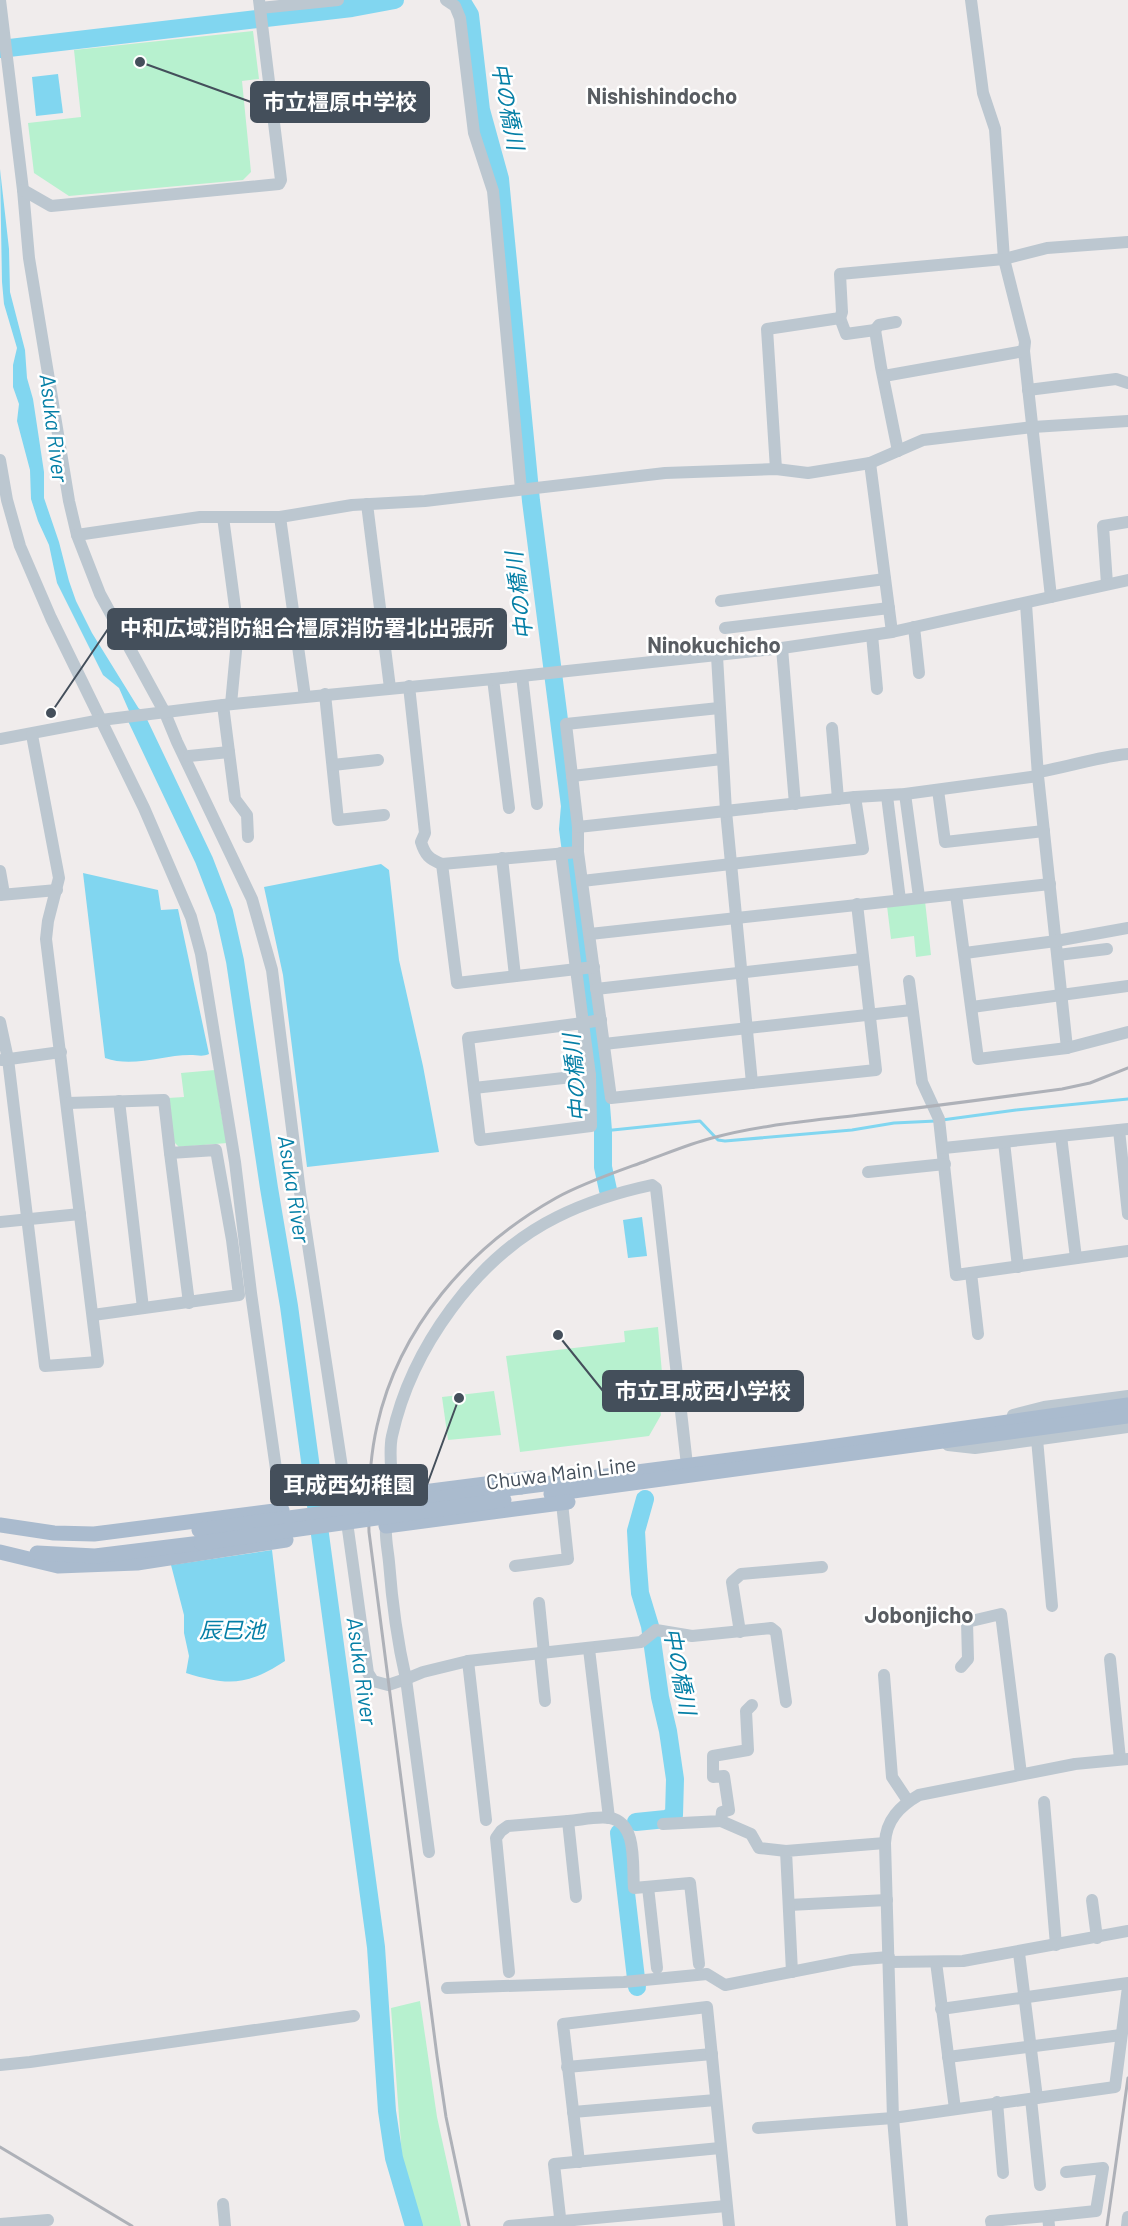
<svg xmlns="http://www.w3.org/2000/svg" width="1128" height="2226" font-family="Barlow,'Noto Sans JP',sans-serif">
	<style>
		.green { fill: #b7f1cf }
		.water { fill: #81d6f0 }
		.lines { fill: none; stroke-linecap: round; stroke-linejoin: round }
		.stream { stroke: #81d6f0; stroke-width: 3 }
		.river { stroke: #81d6f0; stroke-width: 18 }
		.minor { stroke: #bcc7d0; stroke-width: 12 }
		.major { stroke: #aabbce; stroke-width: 15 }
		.rail { stroke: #aeb1b8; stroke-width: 3 }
		.major-bridge { stroke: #aabbce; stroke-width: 15 }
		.labels { text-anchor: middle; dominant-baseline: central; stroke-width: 5; stroke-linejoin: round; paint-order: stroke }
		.street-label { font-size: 21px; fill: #444f5b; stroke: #fff }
		.neighbourhood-label { font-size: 22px; font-weight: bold; fill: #595d62; stroke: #fff }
		.water-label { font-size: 22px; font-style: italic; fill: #057fa6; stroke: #fff }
		.leader { fill: none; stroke: #444f5b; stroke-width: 2 }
		.callout-dot { fill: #444f5b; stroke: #fff; stroke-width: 2 }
		.callout { fill: #444f5b; stroke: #444f5b; stroke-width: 2 }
		.callout-label { font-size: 22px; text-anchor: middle; font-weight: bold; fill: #fff }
	</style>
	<rect width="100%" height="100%" fill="#f0ecec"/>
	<g class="green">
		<path d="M253,31l6,48 -17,2 9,91 -8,8 -174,16 -35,-23 -6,-50 53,-6 -7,-67z"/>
		<path d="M925,901l6,54 -15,2 -2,-21 -23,3 -4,-33z"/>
		<path d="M215,1070l6,43 6,30 -48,4 -5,-5 -6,-44 16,-1 -3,-24z"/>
		<path d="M658,1327l6,69 -6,2 3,17 -12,21 -129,16 -14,-96 119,-14 -1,-11z"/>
		<path d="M494,1391l7,44 -53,5 -6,-43z"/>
		<path d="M420,2001l17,116 24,109h-39l-9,-25 -11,-44 -11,-149z"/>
	</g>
	<g class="water">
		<path d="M58,74l5,39 -27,3 -4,-39z"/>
		<path d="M0,169l9,80 1,43 15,58 2,28 6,21 11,73v26l15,44 10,39 7,20 16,32 47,76 10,24 -5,12 -25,-57 -16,-13 -46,-92 -8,-38 -11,-24 -7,-22 -1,-29 -13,-49 2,-17 -6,-17v-22l4,-17 -13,-44 -2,-22z"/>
		<path d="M381,864l8,6 10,90 24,106 16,86 -132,15 -24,-192 -19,-88z"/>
		<path d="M83,873l75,17 3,20 17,-1 31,145c-6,3 -12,1 -19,1 -28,0 -57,13 -85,3z"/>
		<path d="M642,1217l5,39 -19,2 -5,-38z"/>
		<path d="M272,1550l13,111c-38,25 -57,25 -99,12l3,-17 -5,-23v-18l-13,-50z"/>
	</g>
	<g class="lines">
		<g class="stream">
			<path d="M942,1120l74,-10 112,-11"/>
			<path d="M603,1131l97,-10 18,19 7,1 127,-11 42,-7 42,-2"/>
		</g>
		<g class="river">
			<path d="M461,0l9,15 11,95 19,69 31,322 39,305 -2,23 28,213 7,89v36l5,23"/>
			<path d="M0,49l352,-41 43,-8"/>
			<path d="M136,717l68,143 20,52 11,49 34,227 20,118 87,641 11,164 7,47 20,68"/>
			<path d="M636,1822l30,-3 8,-4 1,-36 -7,-48 -8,-34 -10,-71 -10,-33 -2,-26 -2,-36 9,-32"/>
			<path d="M619,1833l18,154"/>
		</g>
		<g class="minor">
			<path d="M0,0l23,190 6,68 40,243 8,34 23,59 65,119 12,29 75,157 20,71 28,222 43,282 3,41 22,158 5,8 15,4 18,-6 23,173"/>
			<path d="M446,0l9,6 5,12 14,115 19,58 28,298"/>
			<path d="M971,0l12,93 12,36 9,130 21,83 -1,9 27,246"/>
			<path d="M260,8l78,-8"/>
			<path d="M23,190l28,16 228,-22 2,-4 -22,-180"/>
			<path d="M840,318l6,16 29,-4"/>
			<path d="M896,322l-17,3 -4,5 6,37 17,84"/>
			<path d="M884,376l140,-25"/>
			<path d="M1028,390l88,-11 12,4"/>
			<path d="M0,460l7,40 13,46 31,72 93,190 47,109 10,37 34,208 16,131 32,225"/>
			<path d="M870,463l22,169"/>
			<path d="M776,469l-9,-140 73,-11 2,-6 -2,-38 164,-15 43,-11 81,-6"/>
			<path d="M367,504l23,184"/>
			<path d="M223,517l15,113 -7,74"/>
			<path d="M280,517l25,180"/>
			<path d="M77,535l123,-18h80l72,-12 73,-4 240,-28 111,-4 32,4 62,-10 53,-23 110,-13 95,-6"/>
			<path d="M1107,584l-4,-58 25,-4"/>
			<path d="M721,601l164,-22"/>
			<path d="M914,627l5,46"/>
			<path d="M725,628l164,-20"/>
			<path d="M872,635l5,54"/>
			<path d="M782,648l13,156"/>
			<path d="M717,656l9,155 26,272"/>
			<path d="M522,676l15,128"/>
			<path d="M493,679l16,129"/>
			<path d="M409,686l16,147 -4,9c4,13 8,17 21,22"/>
			<path d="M325,694l13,126 46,-5"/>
			<path d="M223,705l12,94 12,16 1,22"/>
			<path d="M719,708l-153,16 12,103v25l33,246 265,-28 -19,-166"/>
			<path d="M832,728l6,71"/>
			<path d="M0,739l101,-19 122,-15 270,-26 289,-31 110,-16 236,-52"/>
			<path d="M189,756l40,-4"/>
			<path d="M333,765l45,-5"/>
			<path d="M1038,772c30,-5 59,-15 90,-18"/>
			<path d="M572,776l150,-17"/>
			<path d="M938,790l7,52 99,-11"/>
			<path d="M905,794l14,103"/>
			<path d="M887,796l13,104"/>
			<path d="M578,827l277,-30 50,-3 133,-18"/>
			<path d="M578,852l-136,12 15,119 137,-16"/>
			<path d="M561,853l22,170 18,-3"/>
			<path d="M502,858l13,118"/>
			<path d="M0,871l3,17 -3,7"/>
			<path d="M582,881l281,-32 -8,-52"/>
			<path d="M0,895l57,-5"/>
			<path d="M956,895l22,164 89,-11 -29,-272 -12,-172"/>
			<path d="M590,934l460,-50"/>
			<path d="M965,953l91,-12 72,-13"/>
			<path d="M1058,955l49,-6"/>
			<path d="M909,981l13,101 17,37 17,156 172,-24"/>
			<path d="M596,989l266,-30"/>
			<path d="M972,1007l156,-21"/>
			<path d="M0,1022l8,37 37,307 53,-4 -52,-423 2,-18 11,-43 -27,-143"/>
			<path d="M583,1023l7,52 1,51 -111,14 -12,-102z"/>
			<path d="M604,1044l308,-34"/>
			<path d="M1067,1048l61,-16"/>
			<path d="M2,1060l59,-8"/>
			<path d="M474,1088l116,-13"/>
			<path d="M119,1101l24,207"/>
			<path d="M68,1103l96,-3 6,53 46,-3 16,90 7,55 -146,20"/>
			<path d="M1119,1130l9,84"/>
			<path d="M1061,1136l15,122"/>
			<path d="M1004,1142l14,125"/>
			<path d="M944,1148l184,-19"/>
			<path d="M170,1153l19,150"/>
			<path d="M868,1172l77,-8"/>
			<path d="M0,1222l80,-8"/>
			<path d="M971,1273l7,61"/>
			<path d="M1013,1415l31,-8 84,-11"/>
			<path d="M1037,1439l15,167"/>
			<path d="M948,1445l27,3 153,-21"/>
			<path d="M687,1465l-31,-277 -4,-3c-33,7 -65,17 -95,32 -81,40 -146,132 -165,219 -4,18 1,40 0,59 -1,10 -6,20 -6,31 -1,12 2,25 3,36 3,40 8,78 17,117l17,-7 45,-11 173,-19 15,-12 36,6 79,-8 5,4 10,70"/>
			<path d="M515,1566l53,-7 -6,-56"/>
			<path d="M539,1603l5,50"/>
			<path d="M740,1632l-8,-50 9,-8 81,-7"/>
			<path d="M589,1649l20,169"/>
			<path d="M540,1653l5,48"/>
			<path d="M1110,1659l10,100"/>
			<path d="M468,1661l18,159"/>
			<path d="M961,1667l7,-8 -1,-37 34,-8 20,160"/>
			<path d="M884,1675l8,102 16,24"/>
			<path d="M1044,1802l12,143"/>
			<path d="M721,1821l30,13 8,14 27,3"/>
			<path d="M663,1824l58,-3 1,-9 7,-2 -5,-34 -11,1v-21l35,-6 -2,-39 6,-6"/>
			<path d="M648,1887l9,81"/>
			<path d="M576,1897l-8,-76c13,-1 29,-5 42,-3 28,5 22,48 24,70l56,-5 9,81"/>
			<path d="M1092,1900l5,38"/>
			<path d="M789,1905l98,-5"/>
			<path d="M1019,1953l18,145"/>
			<path d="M890,1962l73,-1 165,-30"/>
			<path d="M936,1962l19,147"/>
			<path d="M509,1972l-13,-134 5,-7 7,-5 60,-5"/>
			<path d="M792,1972l-6,-121 99,-8"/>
			<path d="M447,1988l177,-6 83,-8 18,11 127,-25 37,-3"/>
			<path d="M941,2009l187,-26"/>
			<path d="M948,2057l173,-22"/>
			<path d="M0,2065l30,-3 324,-46"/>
			<path d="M567,2067l145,-13"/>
			<path d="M1031,2099l9,86"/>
			<path d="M997,2102l6,71"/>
			<path d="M573,2112l143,-12"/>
			<path d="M758,2128l135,-10 222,-31 13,-100"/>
			<path d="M579,2162l-16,-138 144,-17 22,219"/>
			<path d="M223,2204l2,22"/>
			<path d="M1048,2216l48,-5 7,-43 -37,4"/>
			<path d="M0,2224l48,-4"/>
			<path d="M509,2226l217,-20"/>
			<path d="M561,2226l-7,-62 166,-16"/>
			<path d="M902,2226l-9,-108 -8,-275c1,-23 15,-37 34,-48l156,-31 53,-5"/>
			<path d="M992,2226l-1,-5 57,-5 1,10"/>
			<path d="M1127,2226l1,-9"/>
		</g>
		<g class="major">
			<path d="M521,1487l287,-37 320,-45"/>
			<path d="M551,1494l577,-78"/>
			<path d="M392,1496l140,-18"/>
			<path d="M0,1525l54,8 40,1 188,-24"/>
			<path d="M386,1526l182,-24"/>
			<path d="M0,1552l58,14 79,-3 149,-23"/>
			<path d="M37,1553l58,3 106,-13"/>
		</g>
		<g class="rail">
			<path d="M0,2147l132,79"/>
			<path d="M469,2226l-23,-109 -9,-61 -68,-524c-1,-36 0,-71 8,-106 22,-99 92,-179 179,-228 27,-15 60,-26 90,-37 22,-8 43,-17 66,-23 47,-13 98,-17 147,-23 68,-8 136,-17 203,-26l28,-6 38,-15"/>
			<path d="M1107,2226l21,-148"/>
		</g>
		<g class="major-bridge">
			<path d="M199,1530l322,-43"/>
			<path d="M201,1543l303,-43"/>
		</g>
	</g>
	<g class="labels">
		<g class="street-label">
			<text transform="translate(561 1472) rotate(-7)">Chuwa Main Line</text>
		</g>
		<g class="neighbourhood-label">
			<text x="662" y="95">Nishishindocho</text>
			<text x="714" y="644">Ninokuchicho</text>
			<text x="919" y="1614">Jobonjicho</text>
		</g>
		<g class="water-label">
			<text transform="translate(509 106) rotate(79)">中の橋川</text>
			<text transform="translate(55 428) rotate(83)">Asuka River</text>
			<text transform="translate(518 596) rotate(-97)">中の橋川</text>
			<text transform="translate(574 1078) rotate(-95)">中の橋川</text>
			<text transform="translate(295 1189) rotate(81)">Asuka River</text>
			<text x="232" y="1629">辰巳池</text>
			<text transform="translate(363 1671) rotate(82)">Asuka River</text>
			<text transform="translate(681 1671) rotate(79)">中の橋川</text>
		</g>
	</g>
	<path class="leader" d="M140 62L251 102M51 713L108 629M558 1335L603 1391M459 1398L427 1485"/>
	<g class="callout-dot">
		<circle cx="140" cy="62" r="6"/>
		<circle cx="51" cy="713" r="6"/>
		<circle cx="558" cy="1335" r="6"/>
		<circle cx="459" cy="1398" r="6"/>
	</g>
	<g class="callout">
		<rect x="251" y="82" width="178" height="40" rx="6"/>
		<rect x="108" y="609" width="398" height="40" rx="6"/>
		<rect x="603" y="1371" width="200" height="40" rx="6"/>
		<rect x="271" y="1465" width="156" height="40" rx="6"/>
	</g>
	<g class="callout-label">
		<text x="340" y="110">市立橿原中学校</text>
		<text x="307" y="636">中和広域消防組合橿原消防署北出張所</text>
		<text x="703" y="1399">市立耳成西小学校</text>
		<text x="349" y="1493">耳成西幼稚園</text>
	</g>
</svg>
